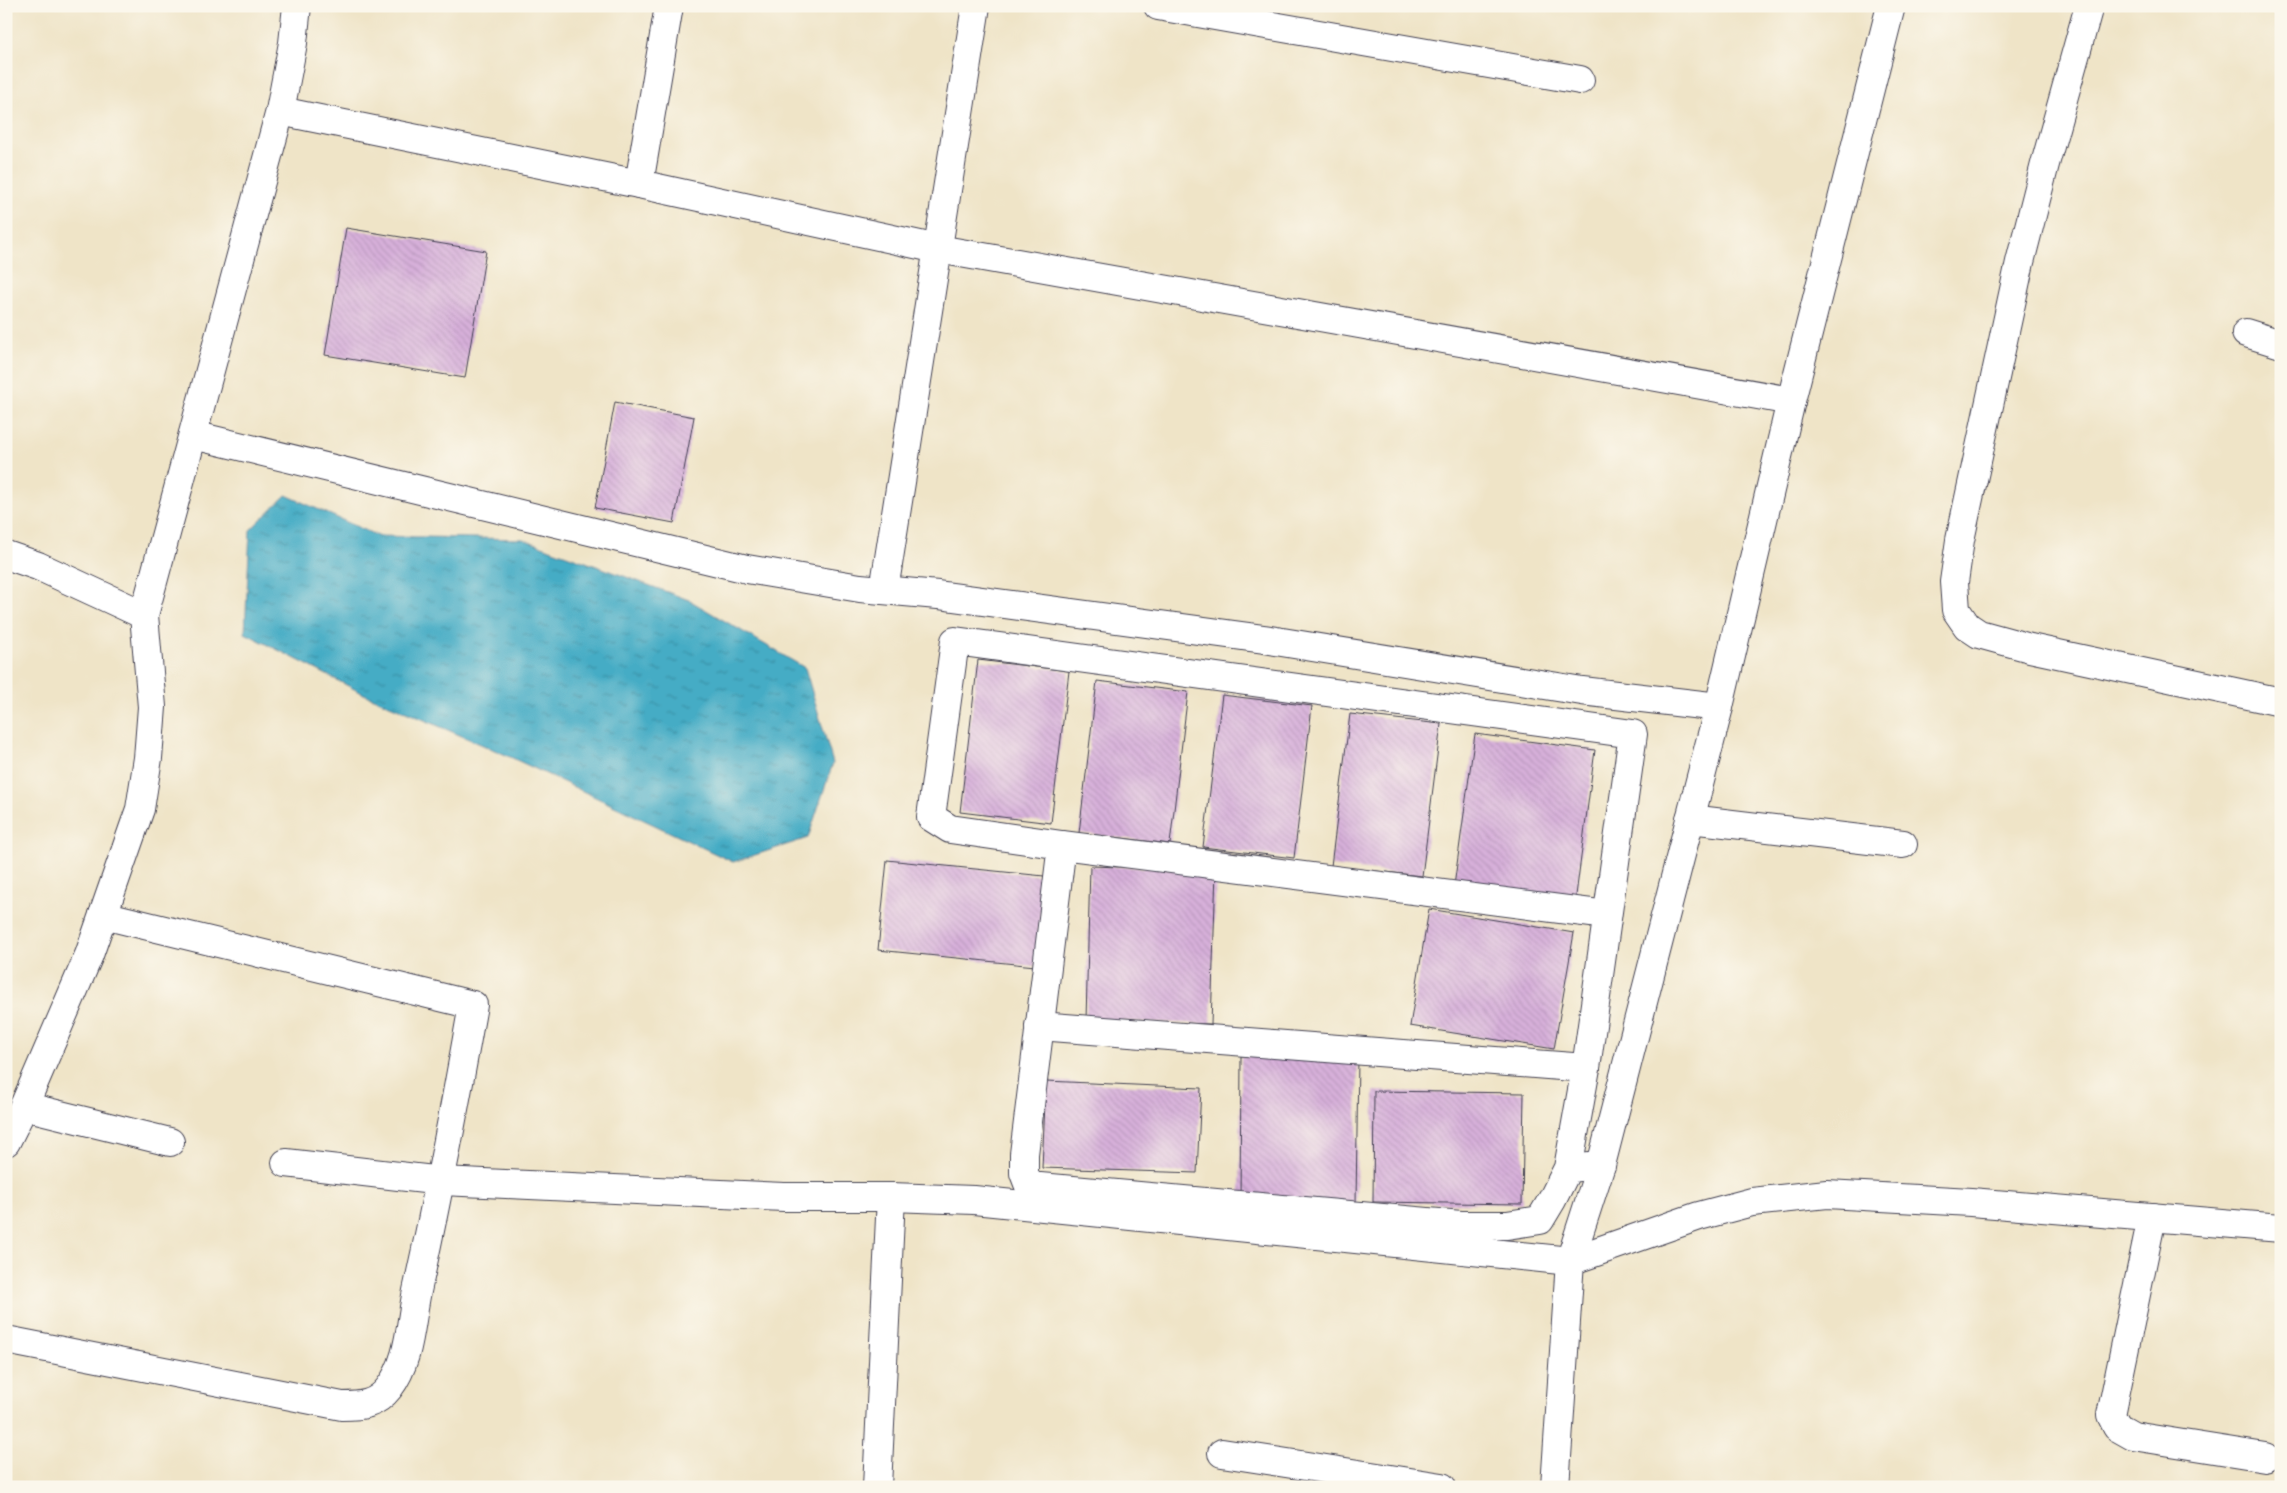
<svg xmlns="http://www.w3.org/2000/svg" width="2287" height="1493" font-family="Sriracha,sans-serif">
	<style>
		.water { fill: url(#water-ripples); stroke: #346780 }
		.building { fill: url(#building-back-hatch) }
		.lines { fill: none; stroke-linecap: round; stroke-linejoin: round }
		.minor-casing { stroke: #413f50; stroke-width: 30 }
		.minor { stroke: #fff; stroke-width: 28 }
	</style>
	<defs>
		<pattern id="water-ripples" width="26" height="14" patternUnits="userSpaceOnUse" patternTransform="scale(1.25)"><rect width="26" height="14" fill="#45acc5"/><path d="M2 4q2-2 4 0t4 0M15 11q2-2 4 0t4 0" fill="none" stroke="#398ca1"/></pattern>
		<pattern id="building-back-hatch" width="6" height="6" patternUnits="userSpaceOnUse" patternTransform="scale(1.25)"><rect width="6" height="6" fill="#d7b0da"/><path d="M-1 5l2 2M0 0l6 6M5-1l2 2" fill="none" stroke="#b897bc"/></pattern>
	</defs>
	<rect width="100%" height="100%" fill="#fbf7ec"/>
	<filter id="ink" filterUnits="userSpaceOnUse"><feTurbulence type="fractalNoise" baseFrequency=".02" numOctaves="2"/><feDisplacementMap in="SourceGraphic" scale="10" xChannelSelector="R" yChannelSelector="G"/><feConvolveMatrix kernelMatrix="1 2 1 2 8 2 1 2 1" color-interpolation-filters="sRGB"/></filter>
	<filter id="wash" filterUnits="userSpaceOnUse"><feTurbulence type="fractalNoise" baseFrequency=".0096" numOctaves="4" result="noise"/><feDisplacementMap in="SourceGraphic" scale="20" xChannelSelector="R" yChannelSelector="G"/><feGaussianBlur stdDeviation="1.12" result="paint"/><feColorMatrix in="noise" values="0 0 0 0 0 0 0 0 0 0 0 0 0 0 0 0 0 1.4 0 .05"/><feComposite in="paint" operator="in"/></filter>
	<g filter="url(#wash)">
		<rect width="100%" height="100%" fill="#efe4c7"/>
		<path class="water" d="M286,495l92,41 145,3 166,61 116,68 28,95 -25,75 -75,24 -227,-107 -142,-61 -119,-61 5,-103z"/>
		<g id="blocks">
			<g class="building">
				<path d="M346,228l140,23 -21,127 -140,-23z"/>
				<path d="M615,402l79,15 -20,106 -79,-15z"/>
				<path d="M978,660l91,11 -18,152 -91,-11z"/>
				<path d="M1097,681l91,11 -18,152 -91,-11z"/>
				<path d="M1222,695l90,11 -18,152 -91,-11z"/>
				<path d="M1350,714l91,10 -19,152 -91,-10z"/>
				<path d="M1475,734l120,16 -20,153 -121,-17z"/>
				<path d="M887,860l157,16 -9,90 -157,-16z"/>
				<path d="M1090,866l126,4 -5,154 -125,-4z"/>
				<path d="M1429,909l145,24 -20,116 -144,-23z"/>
				<path d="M1241,1056l117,1 -2,147h-116z"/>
				<path d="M1046,1081l155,7 -4,85 -155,-5z"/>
				<path d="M1374,1091l150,2 -2,111 -149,-2z"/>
			</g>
		</g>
	</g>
	<g filter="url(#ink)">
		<use href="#blocks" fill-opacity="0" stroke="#413f50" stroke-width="1"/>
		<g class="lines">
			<defs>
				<g id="minor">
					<path d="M1158,6l422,74"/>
					<path d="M2089,6l-44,158 -25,98 -60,278 -6,42 2,28 11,16 12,8 51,14 251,54"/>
					<path d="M280,111l359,73 30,-178"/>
					<path d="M639,184l299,65 853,152"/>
					<path d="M2246,333l35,11"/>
					<path d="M193,435l554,134 113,19 78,7 326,44 318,52 137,16"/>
					<path d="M6,555l32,11 106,49"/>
					<path d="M884,590l92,-584"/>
					<path d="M1690,819l213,25"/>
					<path d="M1062,845l545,70"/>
					<path d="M1039,1026l547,42"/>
					<path d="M24,1106l146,36"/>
					<path d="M6,1142l18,-36 65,-151 51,-146 8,-51 4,-51 -8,-92 136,-504 13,-68 4,-37"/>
					<path d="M286,1163l156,18 342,16h107l83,3 596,61 129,-45 53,-14 75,-8 144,8 310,26"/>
					<path d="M1568,1168l18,-100 47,-334 -678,-93 -24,176 19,12 112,16 -38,309v19l5,13 432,39h46l33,-5 12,-20 16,-32 33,-3"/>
					<path d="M2152,1217l-41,198 6,12 16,9 132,21"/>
					<path d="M6,1340l336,66c19,0 34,-1 47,-18 21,-27 21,-64 28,-97 21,-95 39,-190 56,-286l-370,-90"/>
					<path d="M1222,1453l220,34"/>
					<path d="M877,1487l14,-290"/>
					<path d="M1555,1487l15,-226 31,-96 118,-458 72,-306 100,-395"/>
				</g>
			</defs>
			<use href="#minor" class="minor-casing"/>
			<use href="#minor" class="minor"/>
		</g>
	</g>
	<rect width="2287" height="1493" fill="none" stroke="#fbf7ec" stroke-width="25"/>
</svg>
